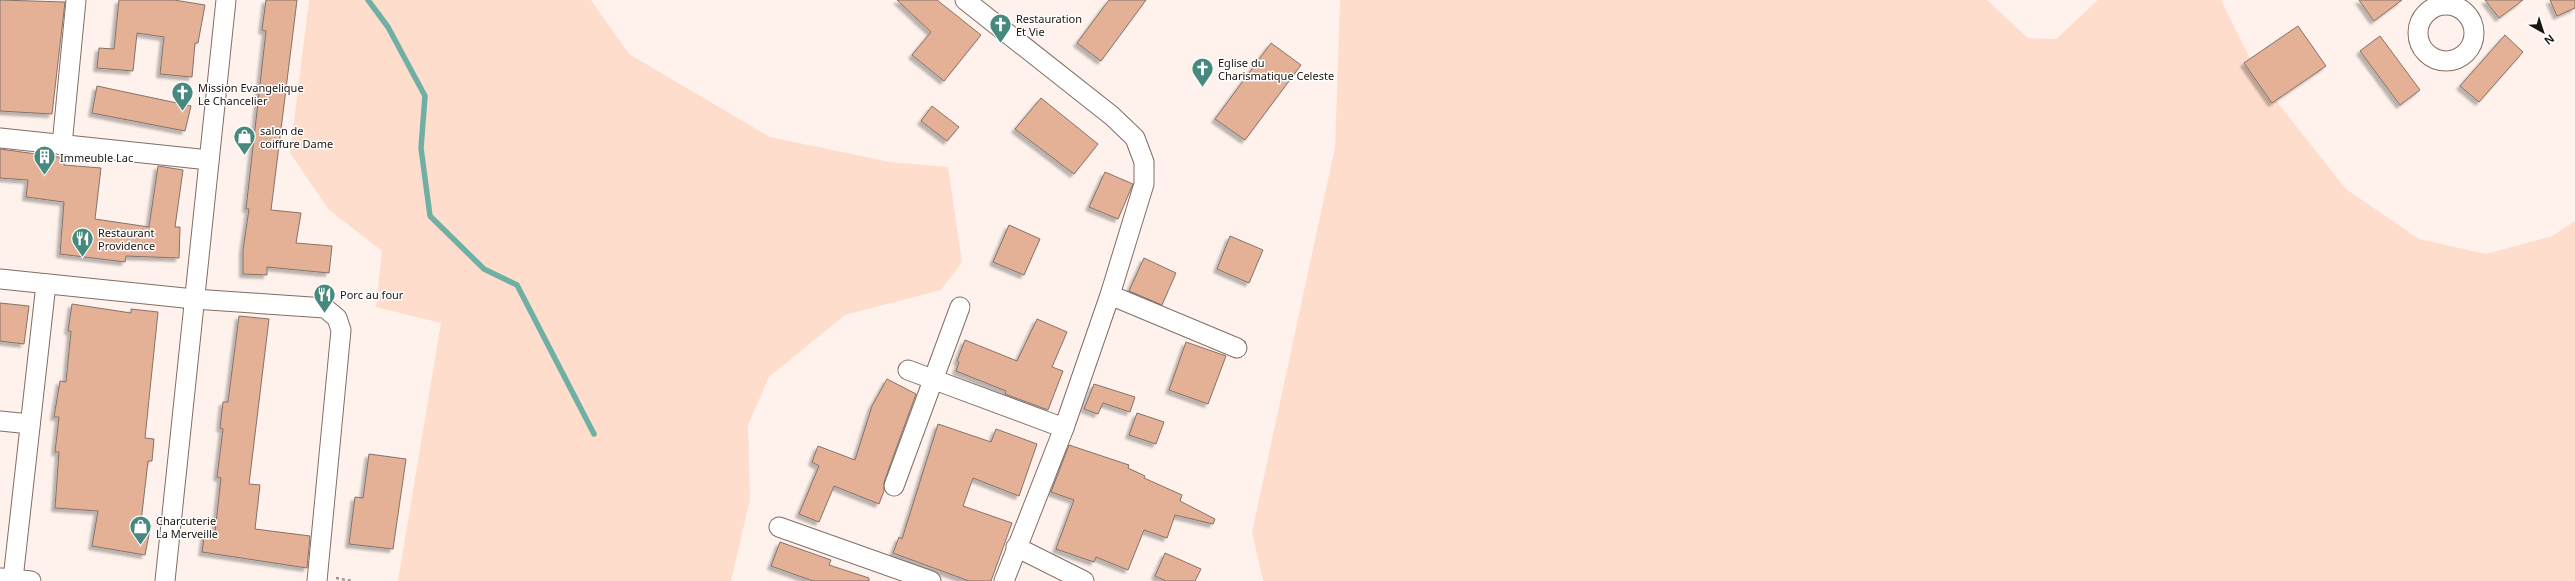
<svg xmlns="http://www.w3.org/2000/svg" width="2575" height="581" font-family="'Noto Sans',sans-serif">
	<style>
		.green { fill: #fdc }
		.lines { fill: none; stroke-linecap: round; stroke-linejoin: round }
		.stream { stroke: #6eb0a4; stroke-width: 5.5 }
		.building { fill: #e4b197; stroke: #847269; filter: url(#shadow) }
		.minor-casing { stroke: #806e65; stroke-width: 21 }
		.path { stroke: #9f948f; stroke-width: 2.5; stroke-dasharray: 3 3; stroke-linecap: butt }
		.minor { stroke: #fff; stroke-width: 19 }
		.labels { text-anchor: middle; dominant-baseline: central; stroke-width: 3; stroke-linejoin: round; paint-order: stroke }
		.poi-label { font-size: 11px; fill: #1b1410; stroke: #fff; text-anchor: start }
	</style>
	<defs>
		<filter id="shadow"><feDropShadow dx="-3.5" dy="3.5" stdDeviation="1" flood-color="#0004"/></filter>
	</defs>
	<rect width="100%" height="100%" fill="#fff2ec"/>
	<g class="green">
		<path d="M309,0h282l38,54 141,83 120,25 58,5 14,95 -21,28 -96,25 -76,62 -21,48 2,75 -19,81h-333l43,-258 -65,-16 6,-56 -53,-41 -39,-57z"/>
		<path d="M1340,0h647l41,38 28,1 42,-39h123l41,83 84,106 73,50 67,15 66,-18 23,-15v360h-1312l-11,-49 83,-385z"/>
	</g>
	<g class="lines">
		<path class="stream" d="M368,0l20,27 37,69 -4,52 9,68 54,53 33,16 77,149"/>
	</g>
	<g class="building">
		<path d="M0,0l65,2 -13,112 -52,-3z"/>
		<path d="M119,0h55l31,5 -7,38h-3l-3,34 -32,-3 4,-37 -27,-4 -4,38 -36,-3 2,-20 15,1z"/>
		<path d="M266,0h31l-26,210 30,3 -5,30 36,3 -3,27 -62,-6v8l-24,-1v-24l6,-41h-3l20,-178 -4,-1z"/>
		<path d="M897,0h40l44,35 -37,46 -32,-26 19,-23z"/>
		<path d="M1109,0h37l-45,61 -24,-18z"/>
		<path d="M2359,0h43l-28,21z"/>
		<path d="M2485,0h38l-24,18z"/>
		<path d="M2550,0h25v8l-18,8z"/>
		<path d="M2298,26l28,40 -54,37 -28,-40z"/>
		<path d="M2505,35l18,17 -44,50 -19,-16z"/>
		<path d="M2380,36l40,54 -20,15 -40,-54z"/>
		<path d="M1271,43l30,22 -56,75 -30,-21z"/>
		<path d="M97,86l94,20 -6,25 -93,-18z"/>
		<path d="M1041,98l57,46 -24,30 -59,-45z"/>
		<path d="M932,106l27,21 -12,14 -26,-20z"/>
		<path d="M0,149l65,9 -1,7 37,3 -6,51 54,8 9,-61 25,4 -8,57h5l-1,31 -53,-2 -1,6 -65,-8 4,-52 -38,-5 2,-17 -28,-2z"/>
		<path d="M1105,172l28,12 -15,35 -29,-12z"/>
		<path d="M1009,225l31,14 -16,36 -31,-13z"/>
		<path d="M1230,236l33,14 -14,33 -32,-14z"/>
		<path d="M1144,258l32,15 -14,32 -33,-14z"/>
		<path d="M0,303l29,3 -5,38 -24,-3z"/>
		<path d="M72,304l59,9v-4l27,3 -13,126 9,1 -2,22h-4l-7,61 10,2 -6,31 -53,-9 6,-35 -43,-3 4,-56h-4l4,-35h-5l6,-36 6,1 5,-51h-3z"/>
		<path d="M239,316l30,3 -20,165 11,1 -5,44 55,7 -3,32 -105,-16 3,-21 10,1 6,-54 -4,-1 6,-48 -3,-1 3,-26h5z"/>
		<path d="M1037,319l30,13 -15,35 11,4 -15,39 -43,-16 1,-3 -50,-20 3,-9 -2,-1 8,-21 52,21z"/>
		<path d="M1186,342l40,14 -18,48 -39,-14z"/>
		<path d="M887,379l29,15 -32,88v9l-5,13 -45,-18 -15,36 -20,-8 20,-48 -7,-4 6,-16 37,14 17,-54z"/>
		<path d="M1094,384l41,13 -5,15 -27,-9 -5,11 -14,-5z"/>
		<path d="M1137,413l27,9 -8,22 -27,-9z"/>
		<path d="M938,424l53,18 5,-13 41,15 -18,52 -46,-18 -10,28 49,17 -21,58h-22l-76,-28 6,-16 3,2z"/>
		<path d="M1069,445l60,20 -1,3 17,8 -1,2 38,17 -2,6 35,18 -2,5 -38,-9 -8,23 -23,-8 -16,40 -32,-13 -2,5 -38,-13 18,-49 -23,-8z"/>
		<path d="M369,454l37,5 -13,90 -44,-5 6,-47 8,1z"/>
		<path d="M780,542l51,18 -2,5 40,13v3h-56l-42,-15z"/>
		<path d="M1165,553l36,16 -6,12h-29l-11,-5z"/>
	</g>
	<g class="lines">
		<defs>
			<g id="minor">
				<path d="M965,0l147,116 23,22 9,24v22l-34,111 -46,133 -60,153"/>
				<circle cx="2446" cy="33" r="28"/>
				<path d="M0,138l209,22"/>
				<path d="M62,145l14,-145"/>
				<path d="M0,279l194,20 131,9 12,10 4,12 -24,251"/>
				<path d="M1110,295l127,53"/>
				<path d="M908,370l156,58"/>
				<path d="M0,421l30,3"/>
				<path d="M894,486l66,-179"/>
				<path d="M779,527l152,54"/>
				<path d="M1016,547l68,34"/>
				<path d="M1,578l30,3"/>
				<path d="M13,579l33,-295"/>
				<path d="M165,581l61,-581"/>
			</g>
		</defs>
		<use href="#minor" class="minor-casing"/>
		<path class="path" d="M336,578l16,3"/>
		<use href="#minor" class="minor"/>
	</g>
	<defs>
		<symbol id="church-pin" viewBox="-11 -11 22 30"><path d="M0 17L-7.5 6A9.5 9.5 0 1 1 7.5 6Z" fill="#468a7f" stroke="#fff"/><path d="M-1.2-6h2.4v3.5h3.3v2.4h-3.3V6h-2.4V-.1h-3.3v-2.4h3.3Z" fill="#fff"/></symbol>
		<symbol id="shop-pin" viewBox="-11 -11 22 30"><path d="M0 17L-7.5 6A9.5 9.5 0 1 1 7.5 6Z" fill="#468a7f" stroke="#fff"/><path d="M-5-2.5h2.3a2.7 3.5 0 0 1 5.4 0H5L5.5 6h-11ZM-1.5-2.5h3a1.5 2.3 0 0 0-3 0Z" fill="#fff"/></symbol>
		<symbol id="building-pin" viewBox="-11 -11 22 30"><path d="M0 17L-7.5 6A9.5 9.5 0 1 1 7.5 6Z" fill="#468a7f" stroke="#fff"/><path d="M-4-6H4V6H1V3H-1V6H-4ZM-2.5-4.3h1.7v1.8h-1.7ZM.8-4.3h1.7v1.8H.8ZM-2.5-1h1.7V.8h-1.7ZM.8-1h1.7V.8H.8Z" fill="#fff"/></symbol>
		<symbol id="restaurant-pin" viewBox="-11 -11 22 30"><path d="M0 17L-7.5 6A9.5 9.5 0 1 1 7.5 6Z" fill="#468a7f" stroke="#fff"/><path d="M-5-6h1v4h1v-4h1v4h1v-4h1v5L-1.5 .5V6h-2V.5L-5-1ZM5-6V6H3V1.5H1.5Q1.5-4 5-6Z" fill="#fff"/></symbol>
	</defs>
	<g fill-rule="evenodd">
		<use href="#church-pin" x="988" y="12" width="25" height="34"/>
		<use href="#church-pin" x="1190" y="56" width="25" height="34"/>
		<use href="#church-pin" x="170" y="80" width="25" height="34"/>
		<use href="#shop-pin" x="232" y="124" width="25" height="34"/>
		<use href="#building-pin" x="32" y="144" width="25" height="34"/>
		<use href="#restaurant-pin" x="70" y="226" width="25" height="34"/>
		<use href="#restaurant-pin" x="312" y="282" width="25" height="34"/>
		<use href="#shop-pin" x="128" y="514" width="25" height="34"/>
	</g>
	<g class="labels">
		<g class="poi-label">
			<text x="1016" y="18">Restauration<tspan x="1016" dy="13">Et Vie</tspan></text>
			<text x="1218" y="62">Eglise du<tspan x="1218" dy="13">Charismatique Celeste</tspan></text>
			<text x="198" y="87">Mission Evangelique<tspan x="198" dy="13">Le Chancelier</tspan></text>
			<text x="260" y="130">salon de<tspan x="260" dy="13">coiffure Dame</tspan></text>
			<text x="60" y="157">Immeuble Lac</text>
			<text x="98" y="232">Restaurant<tspan x="98" dy="13">Providence</tspan></text>
			<text x="340" y="294">Porc au four</text>
			<text x="156" y="520">Charcuterie<tspan x="156" dy="13">La Merveille</tspan></text>
		</g>
	</g>
	<g transform="translate(2543 32) rotate(141)" stroke="#ffffff" stroke-width="3" paint-order="stroke">
	<path d="M0-3L7 15L0 10L-7 15Z" fill="#1b1410"/>
	<text y="-6" font-size="11" font-weight="bold" text-anchor="middle" fill="#1b1410">N</text>
	</g>
</svg>
